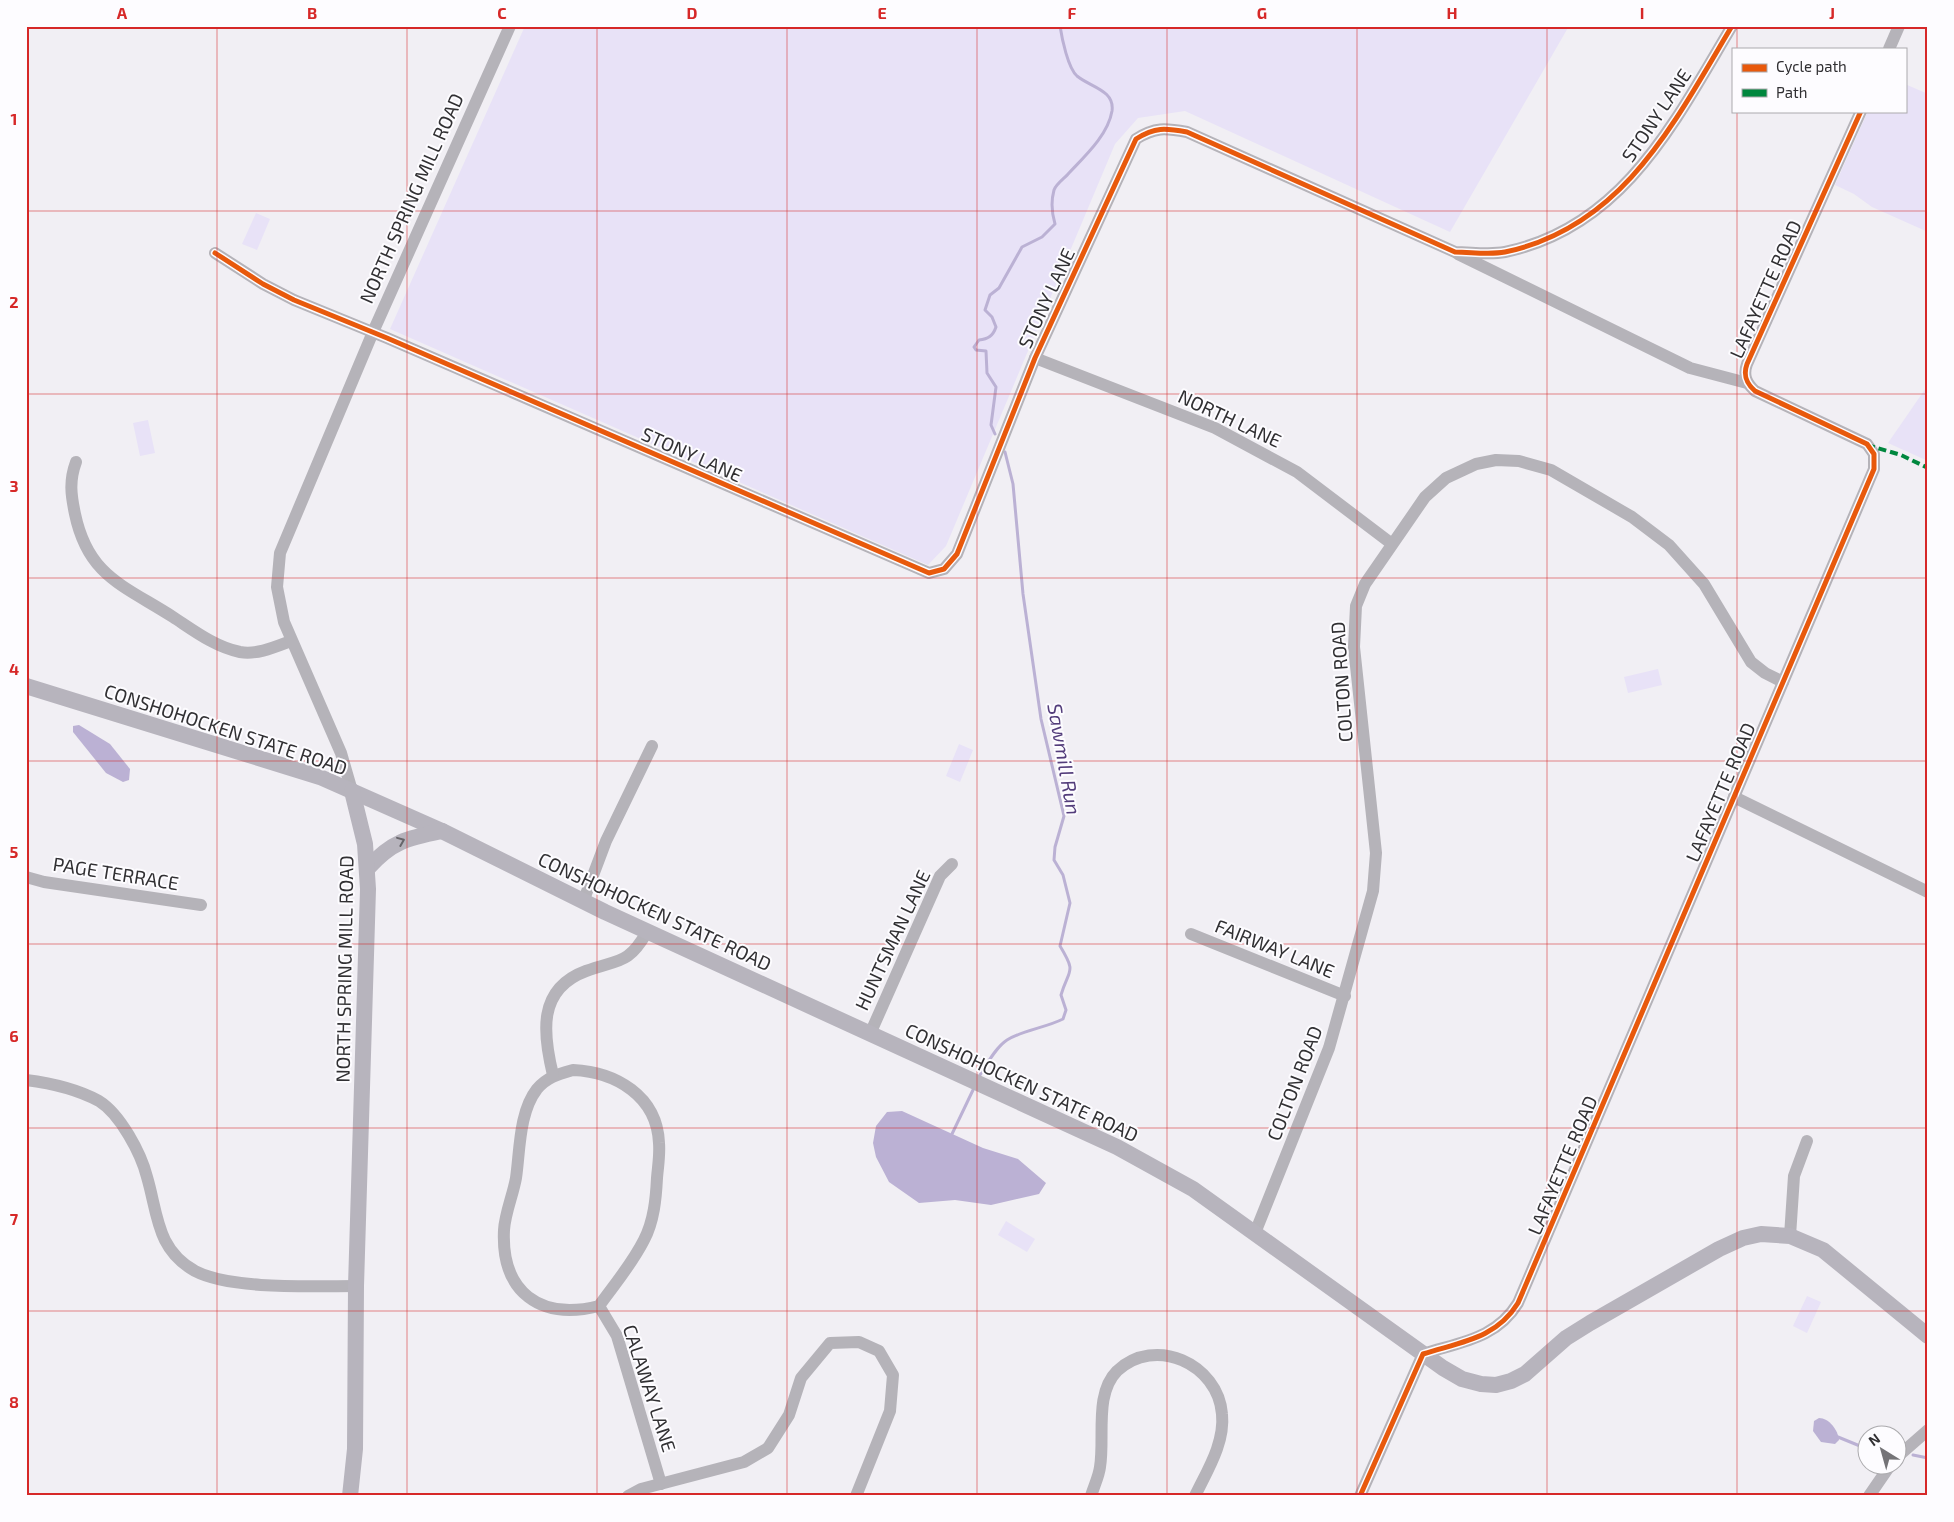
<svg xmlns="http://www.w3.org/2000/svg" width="1954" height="1522" font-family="'Exo 2',sans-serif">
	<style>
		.green { fill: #e8e2f7 }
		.water { fill: #bbb1d4 }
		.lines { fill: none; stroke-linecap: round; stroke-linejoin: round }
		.stream { stroke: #bbb1d4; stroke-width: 3 }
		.minor { stroke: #b5b3b9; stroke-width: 12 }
		.major { stroke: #b7b4bd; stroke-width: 16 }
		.quiet { stroke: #00873e; stroke-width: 4; stroke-dasharray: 8 4; stroke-linecap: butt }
		.cycleway-casing { stroke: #fdfcff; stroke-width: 8 }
		.cycleway { stroke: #e8590c; stroke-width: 5 }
		.oneway { stroke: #67656a }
		.grid { fill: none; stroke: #d62828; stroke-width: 1; stroke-opacity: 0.55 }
		.labels { text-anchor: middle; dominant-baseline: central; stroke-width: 4; stroke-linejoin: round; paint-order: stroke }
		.street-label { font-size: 19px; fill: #313033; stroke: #fdfcff }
		.water-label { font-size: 20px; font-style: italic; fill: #533d7b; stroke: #fdfcff }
		.neatline { fill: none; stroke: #d62828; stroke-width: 2 }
		.grid-label { font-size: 16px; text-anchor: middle; font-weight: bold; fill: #d62828 }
	</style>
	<rect width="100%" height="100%" fill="#f1eff4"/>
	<g class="green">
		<path d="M525,26h1044l-119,206 -265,-121 -47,7 -23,26 -169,402 -18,19 -538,-236z"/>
		<path d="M1905,84l23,10v138l-56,-25 -18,-13 -19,-9 33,-74h37z"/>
		<path d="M256,213l14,6 -13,31 -15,-6z"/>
		<path d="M1928,385v76l-40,-18z"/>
		<path d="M148,420l7,33 -15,3 -7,-33z"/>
		<path d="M1658,669l4,16 -34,8 -4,-16z"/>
		<path d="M959,744l14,6 -13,32 -14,-6z"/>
		<path d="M1006,1221l29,18 -8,13 -29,-17z"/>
		<path d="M1807,1296l14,6 -14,31 -14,-7z"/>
	</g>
	<g class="water">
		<path d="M79,725l31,19 20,25 -1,11 -6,2 -17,-9 -33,-41v-6z"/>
		<path d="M902,1111l81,37 35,11 28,24 -7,11 -48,11 -36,-5 -36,3 -30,-21 -13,-25 -3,-14 3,-17 11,-14z"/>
		<path d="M1819,1418c10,0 19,12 20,22l-4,4 -14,-2 -8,-11 1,-10z"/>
	</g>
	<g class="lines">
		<g class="stream">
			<path d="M995,434l-4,-9 5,-38 -9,-14 -1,-22 -10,-1 -2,-3 5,-7c9,-1 14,-4 17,-13l-4,-10 -7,-7 5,-15 9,-7 23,-41 20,-10 13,-13c-3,-10 -4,-23 -1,-34 2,-6 11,-12 15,-17 16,-17 39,-38 43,-62 3,-21 -22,-24 -35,-35 -9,-8 -15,-37 -17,-50"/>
			<path d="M980,1075c7,-11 16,-28 27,-35 16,-10 38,-12 56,-21l3,-9 -5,-15c8,-27 16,-21 -1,-49l10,-43 -7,-28 -9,-15 1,-13 9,-31 -23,-97 -18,-125 -10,-110 -8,-32"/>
			<path d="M952,1134l21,-44"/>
			<path d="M1838,1437l22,9h6"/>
			<path d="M1913,1455l15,3"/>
		</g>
		<g class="minor">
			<path d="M1889,49l10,-23"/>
			<path d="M215,253l48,31 31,16 93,38 542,235 15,-4 13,-15 78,-196 101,-219c19,-12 29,-11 51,-7l268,120c16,0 34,3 50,0 119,-25 170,-131 227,-226"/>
			<path d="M1458,254l232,114 57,15"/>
			<path d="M1035,358l180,70 82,44 95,72"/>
			<path d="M76,462c-7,19 -5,33 -1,52 13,62 48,71 98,103 20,13 42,30 67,35 17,3 35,-5 51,-11"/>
			<path d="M352,791l-11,-38 -57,-131 -7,-35 3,-34 93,-221 137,-306"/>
			<path d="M1734,797l194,95"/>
			<path d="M26,877l18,5 157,23"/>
			<path d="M583,902l23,-61 46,-95"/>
			<path d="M1191,934l154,62"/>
			<path d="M870,1034l70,-158 12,-12"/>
			<path d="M573,1070c43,2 84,26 86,73 1,12 -1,23 -2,35 -1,20 -3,43 -13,62 -12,24 -30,45 -45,66 -59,15 -98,-14 -95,-76 1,-17 9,-35 12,-52 4,-28 3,-66 21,-89 10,-12 22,-15 36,-19z"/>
			<path d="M553,1075c-10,-41 -16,-86 33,-104 33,-12 42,-6 61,-39"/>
			<path d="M26,1080c24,3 51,9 73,21 21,13 42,52 48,76 11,37 9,72 48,94 36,19 119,15 161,15"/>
			<path d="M1255,1233l74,-185 44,-157 3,-38 -22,-206 2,-41 9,-22 60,-87 21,-19 30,-14 20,-4 23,1 32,9 81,47 37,28 35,39 47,78 14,11 18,9"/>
			<path d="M1790,1236l4,-60 13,-35"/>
			<path d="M599,1306l18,30 44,148"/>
			<path d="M1896,1458l32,-28"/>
			<path d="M628,1496l13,-7 103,-27 24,-14 21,-33 12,-37 29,-35 29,-1 20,9 14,24 -3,36 -34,85"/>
			<path d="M1091,1496c3,-10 8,-20 9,-29 5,-29 -6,-73 17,-96 38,-36 101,-7 105,43 3,29 -15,57 -27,82"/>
			<path d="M1360,1496l63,-142c37,-12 73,-15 95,-51l356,-834v-15l-7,-10 -112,-53c-9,-8 -12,-16 -8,-27l114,-253"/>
			<path d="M1869,1496l22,-32"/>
		</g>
		<g class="major">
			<path d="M26,686l294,91 122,54 163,81 512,235 76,42 250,179 19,11 19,5 15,1 15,-4 14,-7 41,-36 24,-15 129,-74 24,-11 18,-4 29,2 33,14 105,86"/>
			<path d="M368,868c24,-27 40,-30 74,-37"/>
			<path d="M350,1496l5,-47 1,-163 12,-397 -3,-45 -13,-53"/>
		</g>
		<path class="quiet" d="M1867,445l34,10 27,13"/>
		<defs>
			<g id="cycleway">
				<path d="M215,253l48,31 31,16 93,38 542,235 15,-4 13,-15 78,-196 101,-219c19,-12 29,-11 51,-7l268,120c16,0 34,3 50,0 119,-25 170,-131 227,-226"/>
				<path d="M1360,1496l63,-142c37,-12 73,-15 95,-51l356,-834v-15l-7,-10 -112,-53c-9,-8 -12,-16 -8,-27l114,-253"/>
			</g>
		</defs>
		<use href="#cycleway" class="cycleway-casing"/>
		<use href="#cycleway" class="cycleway"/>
	</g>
	<defs><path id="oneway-chevron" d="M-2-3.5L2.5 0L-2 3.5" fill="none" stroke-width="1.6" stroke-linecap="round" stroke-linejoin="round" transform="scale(1.25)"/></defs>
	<use class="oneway" href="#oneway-chevron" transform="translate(401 841) rotate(-22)"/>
	<path class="grid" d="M217,26v1470M407,26v1470M597,26v1470M787,26v1470M977,26v1470M1167,26v1470M1357,26v1470M1547,26v1470M1737,26v23M1737,111v1385M26,211h1902M26,394h1902M26,578h1902M26,761h1902M26,944h1902M26,1128h1902M26,1311h1902"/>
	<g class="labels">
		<g class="street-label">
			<text transform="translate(1656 115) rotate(-56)">STONY LANE</text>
			<text transform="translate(411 198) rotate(-66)">NORTH SPRING MILL ROAD</text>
			<text transform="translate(1765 289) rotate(-66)">LAFAYETTE ROAD</text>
			<text transform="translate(1046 298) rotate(-65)">STONY LANE</text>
			<text transform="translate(1230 418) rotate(25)">NORTH LANE</text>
			<text transform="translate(692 454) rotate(24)">STONY LANE</text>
			<text transform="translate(1341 682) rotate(-94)">COLTON ROAD</text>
			<text transform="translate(226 729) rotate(18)">CONSHOHOCKEN STATE ROAD</text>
			<text transform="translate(1720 792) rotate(-67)">LAFAYETTE ROAD</text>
			<text transform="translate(116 873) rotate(9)">PAGE TERRACE</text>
			<text transform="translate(655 911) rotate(25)">CONSHOHOCKEN STATE ROAD</text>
			<text transform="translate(892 940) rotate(-65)">HUNTSMAN LANE</text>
			<text transform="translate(1275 948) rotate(22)">FAIRWAY LANE</text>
			<text transform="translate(344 969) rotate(-89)">NORTH SPRING MILL ROAD</text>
			<text transform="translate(1022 1082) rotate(25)">CONSHOHOCKEN STATE ROAD</text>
			<text transform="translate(1294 1083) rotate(-69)">COLTON ROAD</text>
			<text transform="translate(1562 1165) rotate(-67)">LAFAYETTE ROAD</text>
			<text transform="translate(650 1388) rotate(72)">CALAWAY LANE</text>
		</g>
		<g class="water-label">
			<text transform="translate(1065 759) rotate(80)">Sawmill Run</text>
		</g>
	</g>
	<rect width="1954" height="1522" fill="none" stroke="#fdfcff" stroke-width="55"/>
	<rect x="1732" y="48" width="175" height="65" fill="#fdfcff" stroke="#abaaad"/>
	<rect x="1742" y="64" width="25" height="8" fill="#e8590c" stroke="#abaaad"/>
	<text x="1776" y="72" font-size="15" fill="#313033">Cycle path</text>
	<rect x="1742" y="89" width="25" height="8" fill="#00873e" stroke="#abaaad"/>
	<text x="1776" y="98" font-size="15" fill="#313033">Path</text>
	<g transform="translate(1882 1450) rotate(323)"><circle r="24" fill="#fdfcff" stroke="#abaaad"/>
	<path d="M0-4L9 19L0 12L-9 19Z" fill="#747377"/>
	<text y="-8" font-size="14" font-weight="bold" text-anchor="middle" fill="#313033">N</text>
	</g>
	<rect x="28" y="28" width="1898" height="1466" class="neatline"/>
	<g class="grid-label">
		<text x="122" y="19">A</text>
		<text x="312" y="19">B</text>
		<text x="502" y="19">C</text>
		<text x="692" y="19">D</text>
		<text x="882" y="19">E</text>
		<text x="1072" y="19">F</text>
		<text x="1262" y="19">G</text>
		<text x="1452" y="19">H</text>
		<text x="1642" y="19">I</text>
		<text x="1832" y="19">J</text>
		<text x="14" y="125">1</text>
		<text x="14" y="308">2</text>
		<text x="14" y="492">3</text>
		<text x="14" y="675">4</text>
		<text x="14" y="858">5</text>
		<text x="14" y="1042">6</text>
		<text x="14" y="1225">7</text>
		<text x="14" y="1408">8</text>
	</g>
</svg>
